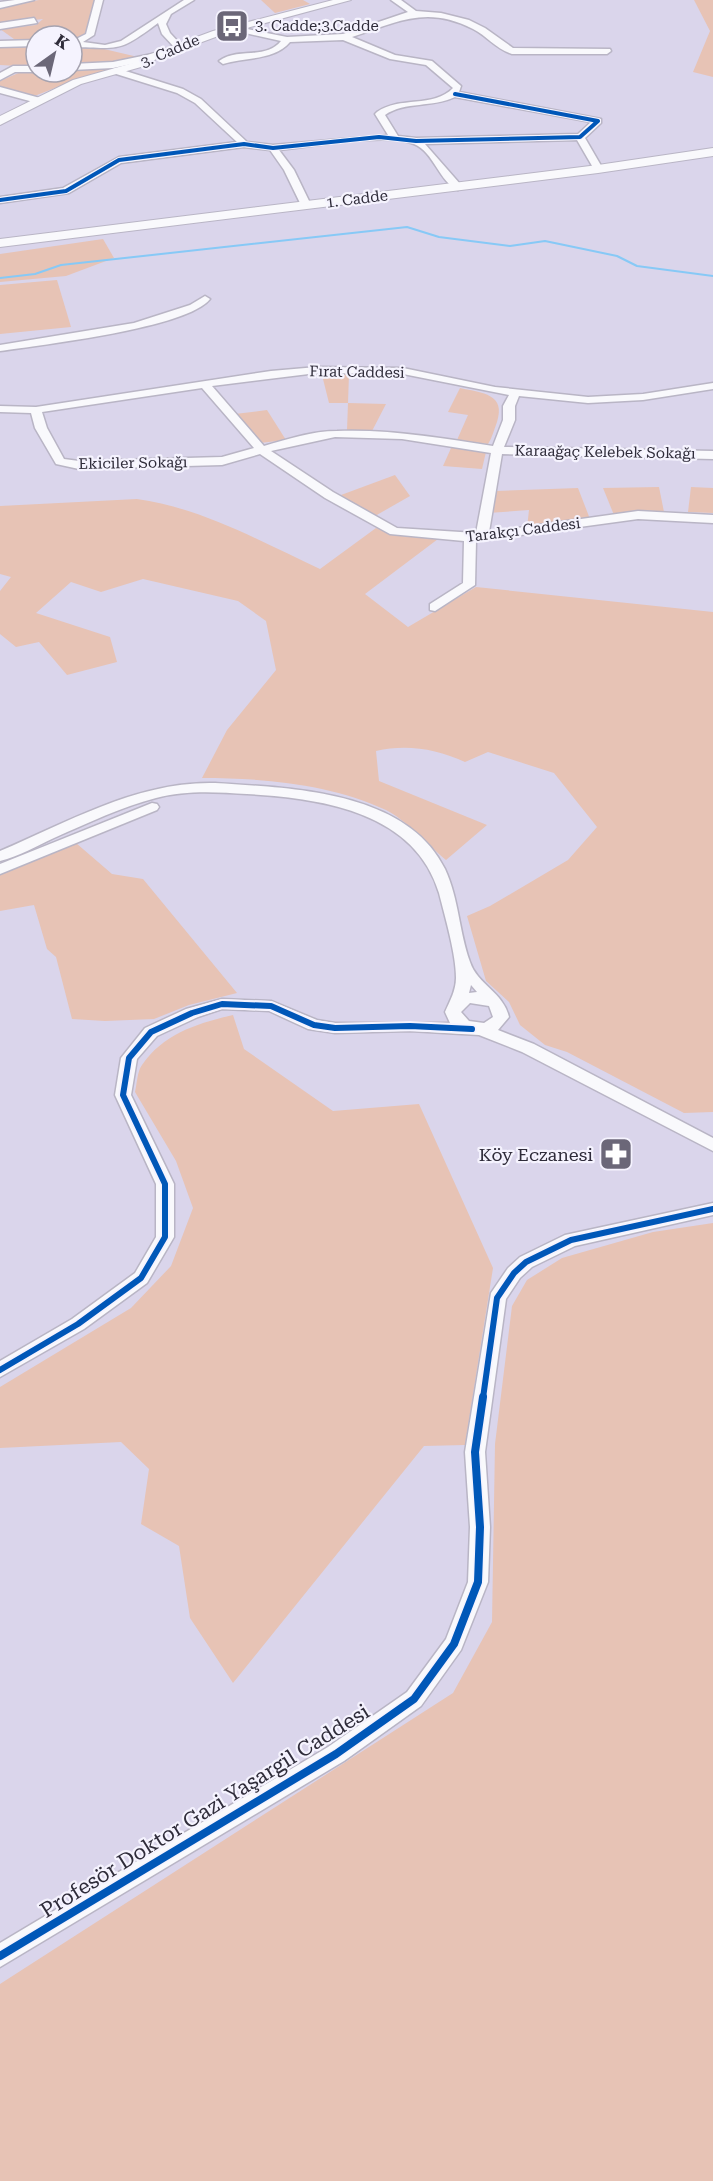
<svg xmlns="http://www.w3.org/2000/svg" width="713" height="2181" font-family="'Roboto Serif',serif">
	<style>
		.green { fill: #e7c3b5 }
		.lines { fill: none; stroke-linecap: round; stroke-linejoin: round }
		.stream { stroke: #87c9f6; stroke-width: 2 }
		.minor-casing { stroke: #b9b5c5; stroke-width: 3 }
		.major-casing { stroke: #b9b5c5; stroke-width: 2 }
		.minor { fill: #f9f9fc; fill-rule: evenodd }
		.major { fill: #f9f9fc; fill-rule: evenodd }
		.cycleway-far2-casing { stroke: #f5f3fe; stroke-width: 6 }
		.cycleway-far1-casing { stroke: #f5f3fe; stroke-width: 10 }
		.cycleway-casing { stroke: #f5f3fe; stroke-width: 11 }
		.cycleway-far2 { stroke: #0057b8; stroke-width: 4 }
		.cycleway-far1 { stroke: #0057b8; stroke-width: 6 }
		.cycleway { stroke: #0057b8; stroke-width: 8 }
		.labels { text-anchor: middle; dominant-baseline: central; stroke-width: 4.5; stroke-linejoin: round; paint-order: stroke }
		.far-poi-label { font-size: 15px; fill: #2f2c3a; stroke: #f5f3fe; text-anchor: start }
		.far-street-label { font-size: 15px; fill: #2f2c3a; stroke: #f5f3fe }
		.poi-label { font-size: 18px; fill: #2f2c3a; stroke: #f5f3fe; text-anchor: end }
		.near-street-label { font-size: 21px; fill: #2f2c3a; stroke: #f5f3fe }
	</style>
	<rect width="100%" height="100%" fill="#dad5eb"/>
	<g class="green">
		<path d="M39,0h57l-12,37 -12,3v-4h-36v5l-22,-2 -14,-10 36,-4 7,-6 -43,5v-17z"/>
		<path d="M261,0h42l7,4 -35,9z"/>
		<path d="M694,0h19v77l-20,-5 17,-41z"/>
		<path d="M36,45v22l-36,-2v-19z"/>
		<path d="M72,47l32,2 34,8 -12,4 -54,4z"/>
		<path d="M137,62l-59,17 -46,18 -32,-9v-7l23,-10 49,1v-4l26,1z"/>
		<path d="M103,239l11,19 -48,18 -66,6v-28z"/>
		<path d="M57,280l14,47 -71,7v-49z"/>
		<path d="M349,374l-1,29 38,1 -14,27 -25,-1 1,-27h-19l-7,-28z"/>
		<path d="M460,388c23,5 46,6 37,34 -3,8 -5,16 -9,22l-31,-4 11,-25 -20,-3z"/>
		<path d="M267,410l19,30 -26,3 -25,-29z"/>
		<path d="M452,446l34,6 -4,17 -39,-3z"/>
		<path d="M395,475l15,21 -35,20 -34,-21z"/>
		<path d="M659,487l5,25 -50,3 -11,-27z"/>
		<path d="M691,487l22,1v25l-25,-1z"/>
		<path d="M578,488l12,31 -63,9 2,-18 -41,3 8,-22z"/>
		<path d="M137,499c65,9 125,43 183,70l56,-41 27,8 35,3 -73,55 43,33 68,-40 237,25v500l-29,1 -117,-61 -22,-7 -25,-20 -11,-23 -23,-21 -19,-65 23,-10 78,-46 29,-33 -43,-54 -66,-21 -23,10c-29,-13 -58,-18 -89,-11l3,30 108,44 -41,35c-17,-14 -41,-41 -60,-50 -56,-26 -123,-32 -184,-32l25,-48 49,-60 -10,-49 -28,-20 -95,-22 -42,13 -30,-10 -35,31 74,24 7,25 -50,13 -28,-33 -23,5 -16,-13v-43l11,-14 -11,-3v-68z"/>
		<path d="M76,843l36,31 31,5 94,114 -48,12 -35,14 -49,2 -33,-2 -16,-62 -9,-8 -13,-44 -34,6v-37z"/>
		<path d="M233,1015l11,34 89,62 86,-7 74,164 -28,177 -41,1 -191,237 -43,-65 -11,-72 -38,-22 8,-55 -28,-27 -121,6v-61l131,-79 40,-42 22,-58 -17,-47 -41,-69c2,-8 2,-20 7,-27 21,-31 56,-42 91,-50z"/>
		<path d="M713,1223v958h-713v-197l453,-291 39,-71 3,-178 17,-138 15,-26 35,-22 91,-26z"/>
	</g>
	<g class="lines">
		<path class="stream" d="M0,278l35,-4 26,-9 346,-38 32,10 71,9 35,-5 72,15 20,10 76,10"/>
		<defs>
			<g id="minor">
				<path d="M15,0h19l-34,8v-6z"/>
				<path d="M95,0h8l-9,35 -11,7 22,3 16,-4 63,-41h10l-23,14 -5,10 4,9 13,14 -7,2 -14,-15 -4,-11c-40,30 -38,25 -86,24v-6l14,-7z"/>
				<path d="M391,0h10l15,11 25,2 28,7 16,8 28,20 97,1 1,2 -4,3h-95c-16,-5 -25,-18 -39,-25 -46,-24 -76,-7 -121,8l43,18 37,6 29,25 -2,6 142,27v4l-16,15 18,31 -2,2h-6l-18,-31 -152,4 36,41 2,2 -5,3c-19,-8 -24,-38 -44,-46 -28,-12 -103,3 -135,6l15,20 17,35 -5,3 -5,-3 -17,-35 -14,-20 -26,-3 -123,16 -52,30 -69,10v-6l63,-9 56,-31 118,-15 -42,-39 -18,-10 -64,-20v-4l3,-1 67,21 18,10 46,43 26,3 115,-10 -13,-21 2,-2c22,-16 57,-4 76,-24l-27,-23 -36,-6 -47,-19 -53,2c-16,19 -45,15 -67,22l-4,-3c18,-14 47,-1 62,-20l-49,-11v-4l55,11 56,-3 65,-22zM455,97l136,25 -13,12 -162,4 -18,-2 -13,-21c20,-14 48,-7 70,-18z"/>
				<path d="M34,18l3,5 -37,6v-6z"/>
				<path d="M36,40v6l-36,1v-6z"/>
				<path d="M152,54l3,1v4l-42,9 -41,2v-6l41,-2z"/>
				<path d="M36,66v6h-21l-15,8v-7l13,-7z"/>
				<path d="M0,87l40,11 2,2 -5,3 -37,-10z"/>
				<path d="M205,296l5,3c-22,29 -169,46 -210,52v-6l134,-22 56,-18z"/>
				<path d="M317,367l86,1 92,19 93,10 55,-3 70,-11v6l-70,11 -55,3 -69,-7 -4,10v14l-11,27 209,4v8l-211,-5 -13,78 149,-21 75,4v8l-75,-4 -162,22 -1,44 -40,26 -5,-1v-6l33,-21 1,-42 -74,-7 -65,-36 -65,-44 -38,11 -143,4 -23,-5 -21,-36 -4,-15 -31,-1v-6l36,1 235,-36zM317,373l86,1 106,21 -6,11v14l-10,26c-52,-8 -104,-17 -156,-15 -25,0 -49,8 -73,15l-52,-60zM202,388l52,60 -32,9 -143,4 -15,-2 -17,-31 -5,-16zM335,437l67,2 89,14 -15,80 -79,-5 -64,-36 -62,-41z"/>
				<path d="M215,783c75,5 191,7 230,86 14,30 14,63 25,93 7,22 34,31 39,55l-11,13 36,14 179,94v13l-191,-99 -43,-17 -69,-4 -75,2 -27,-4 -39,-18 -47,-2 -24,8 -41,19 -20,23 -6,36 43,89v53l-27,46 -63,46 -84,48v-16l72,-42 63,-46 21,-36v-53l-41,-89 6,-37 24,-30 41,-19 36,-10 49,2 46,19 18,3h115l-5,-11c5,-11 11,-22 11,-34 0,-24 -11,-61 -17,-85 -24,-82 -120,-95 -192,-99 -31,-2 -61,-4 -91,4 -35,9 -68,25 -102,40 -17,8 -35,18 -54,23v-10c68,-29 138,-70 215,-68zM471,985l6,7 -8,1zM470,1003l19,3 4,11 -9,6 -15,-2 -8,-9z"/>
				<path d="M152,803l5,1 2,3 -2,3 -157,64v-10z"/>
				<path d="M713,1203v12l-138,31 -43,21 -12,11 -14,21 -21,153 5,75 -2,55 -27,68 -40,56 -77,55 -344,206v-24l328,-196 79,-55 39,-53 22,-57 2,-55 -5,-75 26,-159 17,-25 12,-11 45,-22z"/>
			</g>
			<g id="major">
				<path d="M333,0h18l-130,35 -65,24 -8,6 -67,19 -81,41v-9l73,-36 67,-19 8,-6 65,-24z"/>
				<path d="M713,148v8l-115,17 -598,74v-8l598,-74z"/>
			</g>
		</defs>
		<use href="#minor" class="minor-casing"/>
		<use href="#major" class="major-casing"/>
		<use href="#minor" class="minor"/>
		<use href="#major" class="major"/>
		<defs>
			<path id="cycleway-far2" d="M0,200l66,-9 53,-31 125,-16 29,4 106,-11 37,4 164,-4 18,-16 -143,-27"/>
			<g id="cycleway-far1">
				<path d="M0,1370l78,-46 63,-46 24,-41v-53l-42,-89 6,-37 22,-26 41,-19 30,-9 49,2 43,19 21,3 75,-2 62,3"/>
				<path d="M483,1398l14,-100 17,-25 12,-11 45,-22 142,-31"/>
			</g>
			<path id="cycleway" d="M0,1956l336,-202 78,-55 40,-55 24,-62 2,-55 -5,-75 8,-55"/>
		</defs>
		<use href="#cycleway-far2" class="cycleway-far2-casing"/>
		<use href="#cycleway-far1" class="cycleway-far1-casing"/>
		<use href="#cycleway" class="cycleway-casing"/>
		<use href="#cycleway-far2" class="cycleway-far2"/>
		<use href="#cycleway-far1" class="cycleway-far1"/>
		<use href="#cycleway" class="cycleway"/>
	</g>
	<defs>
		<symbol id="bus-square" viewBox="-11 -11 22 22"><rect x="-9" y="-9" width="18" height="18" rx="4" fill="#6b6778" stroke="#f5f3fe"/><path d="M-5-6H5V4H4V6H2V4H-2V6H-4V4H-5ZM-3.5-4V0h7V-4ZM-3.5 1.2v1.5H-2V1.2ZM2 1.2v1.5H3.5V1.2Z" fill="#fff"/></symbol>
		<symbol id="pharmacy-square" viewBox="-11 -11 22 22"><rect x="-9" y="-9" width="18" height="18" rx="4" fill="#6b6778" stroke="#f5f3fe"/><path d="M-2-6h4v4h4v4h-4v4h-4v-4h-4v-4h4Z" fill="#fff"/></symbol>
	</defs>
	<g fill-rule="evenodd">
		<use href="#bus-square" x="213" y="7" width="38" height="38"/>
		<use href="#pharmacy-square" x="597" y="1135" width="38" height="38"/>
	</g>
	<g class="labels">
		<g class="far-poi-label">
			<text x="255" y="26">3. Cadde;3.Cadde</text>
		</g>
		<g class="far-street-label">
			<text transform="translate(170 51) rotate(-23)">3. Cadde</text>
			<text transform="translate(357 199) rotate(-7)">1. Cadde</text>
			<text transform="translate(357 372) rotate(1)">Fırat Caddesi</text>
			<text transform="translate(605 452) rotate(1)">Karaağaç Kelebek Sokağı</text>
			<text transform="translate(133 463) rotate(-1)">Ekiciler Sokağı</text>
			<text transform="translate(523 530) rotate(-7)">Tarakçı Caddesi</text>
		</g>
		<g class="poi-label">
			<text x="593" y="1154">Köy Eczanesi</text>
		</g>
		<g class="near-street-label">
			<text transform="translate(205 1811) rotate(-32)">Profesör Doktor Gazi Yaşargil Caddesi</text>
		</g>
	</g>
	<g transform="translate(54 54) rotate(34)"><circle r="28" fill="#f5f3fe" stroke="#a6a3b0" stroke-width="1.5"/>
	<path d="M0-4.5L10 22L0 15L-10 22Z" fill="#6b6778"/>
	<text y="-9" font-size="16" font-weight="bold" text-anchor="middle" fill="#2f2c3a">K</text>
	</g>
</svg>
